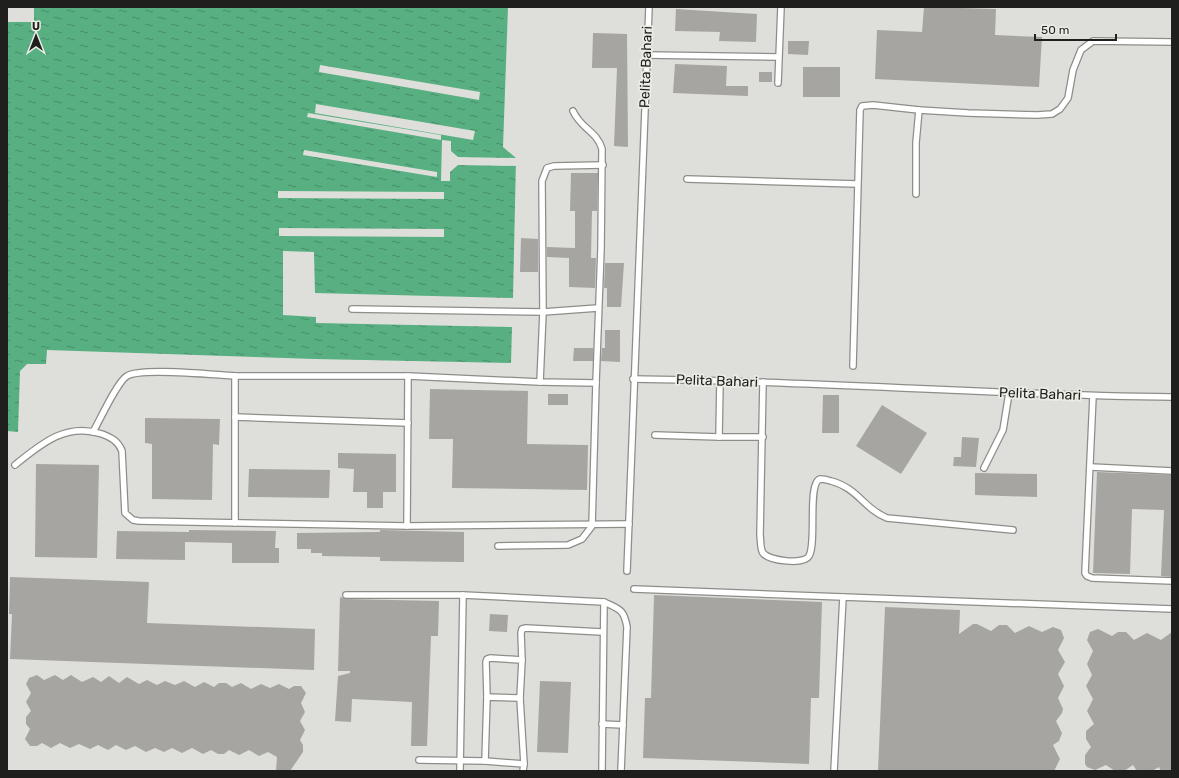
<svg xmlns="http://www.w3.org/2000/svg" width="1179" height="778" font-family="Rubik,sans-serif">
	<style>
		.water { fill: url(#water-ripples) }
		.pier { fill: #dedfda }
		.building { fill: #a7a5a1 }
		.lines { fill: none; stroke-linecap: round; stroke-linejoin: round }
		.lane-casing { stroke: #8d8d89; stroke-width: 8 }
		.lane { stroke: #fff; stroke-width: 5.5 }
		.labels { text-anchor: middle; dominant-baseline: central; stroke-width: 3.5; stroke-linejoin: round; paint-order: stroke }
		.street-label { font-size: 14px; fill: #1f1f1e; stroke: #ecece7 }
	</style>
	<defs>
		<pattern id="water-ripples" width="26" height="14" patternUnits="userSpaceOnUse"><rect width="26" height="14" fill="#58af81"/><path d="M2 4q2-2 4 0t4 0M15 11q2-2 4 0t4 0" fill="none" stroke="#488e69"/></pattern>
	</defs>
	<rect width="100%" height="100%" fill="#dedfda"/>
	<path class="water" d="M7,7h501l-5,140 13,11 -3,140 -198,-5 -1,-41 -31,-1v64l33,2v6l196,4 -1,36 -196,-4 -268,-9 -1,14h-19l-7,7 -2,61 -11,-1z"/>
	<g class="pier">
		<rect x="7" y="7" width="27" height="15"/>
		<path d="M320,65l160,27 -1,8 -160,-28z"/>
		<path d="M316,104l159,27 -2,9 -158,-27z"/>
		<path d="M308,113l133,22v5l-134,-23z"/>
		<path d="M442,140l9,1v10l7,6 58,1v8l-58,-1 -8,7v9h-9z"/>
		<path d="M304,150l133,22v5l-134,-22z"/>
		<path d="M278,191l166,1v7l-166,-1z"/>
		<path d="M279,228l165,1v8l-165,-1z"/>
	</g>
	<g class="building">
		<path d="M924,7l72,2 -1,26 47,2 -3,50 -164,-8 2,-49 45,2z"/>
		<path d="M676,9l81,5 -1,28 -37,-1 1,-9 -45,-1z"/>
		<path d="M593,33l34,1 1,113 -14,-1 3,-78h-25z"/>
		<path d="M788,41h21l-1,14 -20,-1z"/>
		<path d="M675,64l52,2 -1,20h22v10l-75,-3z"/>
		<rect x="803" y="67" width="37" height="30"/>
		<rect x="759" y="72" width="13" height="10"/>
		<path d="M571,173h27l-1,38h-5l-1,47h5l-1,30 -26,-1v-29l-22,-1v-10l28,1v-37h-5z"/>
		<path d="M521,238l17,1v33h-18z"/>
		<path d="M605,263h19l-3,44h-14v-19h-3z"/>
		<path d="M605,330h15v32l-19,-1 1,-13h3z"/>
		<path d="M574,348h19v13h-20z"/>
		<path d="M430,389l98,2 -1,53 61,1 -1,45 -135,-2 1,-49h-24z"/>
		<rect x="548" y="394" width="20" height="11"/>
		<path d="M823,395h16v38h-17z"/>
		<path d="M882,405l45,28 -26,41 -45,-28z"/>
		<path d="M145,418l75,1 -1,26 -6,-1 -1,56 -60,-1v-55l-7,-1z"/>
		<path d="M962,437l17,1 -3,29 -23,-1 1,-9h7z"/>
		<path d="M338,453l58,1v38h-13v16h-16v-16h-14l1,-23 -16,-1z"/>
		<path d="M36,464l63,1 -2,93 -62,-1z"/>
		<path d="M249,469l81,1 -1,28 -81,-1z"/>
		<path d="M1097,472l75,3v102l-11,-1 3,-66 -32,-1 -2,65 -37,-1z"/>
		<path d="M975,473l62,1v23l-62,-2z"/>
		<path d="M189,530l87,1 -1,17h4v15h-47v-20l-47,-1v18l-69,-1 1,-28 72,1z"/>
		<path d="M380,530l84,2v30l-84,-1v-4l-58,-1v-3h-11v-4h-14v-16l83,-1z"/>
		<path d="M10,577l139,5 -2,41 168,6 -1,41 -304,-11 2,-45h-3z"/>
		<path d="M654,595l168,7 -3,96h-8l-2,66 -166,-6 2,-60h6z"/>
		<path d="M340,597l6,2 93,2 -1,35h-7l-4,110h-16l1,-44 -60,-3 -1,23 -16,-1 3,-45 12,-3v-2h-12z"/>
		<path d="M885,607l75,3 -1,24 14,-10h4l14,7 8,-6h8l8,8 14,-7 13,6 11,-5 8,3 3,8 -6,12 7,12 -7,12 6,12 -6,12 5,11 -1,4 -6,8 6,12 -3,8 -6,4 7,14 -6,12h-176z"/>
		<path d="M490,614l18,1 -1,17 -18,-1z"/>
		<path d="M1098,629l14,7 6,-4h8l8,8 13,-7 14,7 11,-8v139h-11l-2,-4 -7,4h-15l-4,-6 -9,6h-9l-9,-6 -11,5 -8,-3 -2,-3v-9l6,-8 -5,-8v-8l8,-7 -7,-13 6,-12 -7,-13 6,-11 -5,-11 6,-13 -6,-11 3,-8z"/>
		<path d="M37,675l7,5 11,-5 8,5 8,-5 11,7 11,-5 8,5 8,-6 10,7 8,-6 12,7 8,-4 10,5 8,-4 10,4 9,-4 11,6 9,-5 10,5 5,-4h7l6,4 9,-4 10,6 10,-5 9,4 9,-4 10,5 5,-3h7l5,7 -5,10 4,9 -5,9 5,9 -5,10 3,5v7l-13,19h-14l1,-14 -9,-5 -9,4 -10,-6 -10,5 -10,-5 -5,4h-6l-7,-4 -8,4 -11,-6 -10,5 -10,-5 -8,4 -9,-4 -9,4 -11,-6 -9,4 -10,-5 -8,5 -10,-5 -8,4 -11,-5 -9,4 -10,-5 -9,5 -9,-5 -5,3h-7l-5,-7 5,-10 -4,-5v-7l5,-6 -5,-9 5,-9 -5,-9 3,-6z"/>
		<path d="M540,681l31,1 -3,71 -31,-1z"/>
	</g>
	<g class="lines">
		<defs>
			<g id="lane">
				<path d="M647,55l131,2"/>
				<path d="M778,83l3,-76"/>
				<path d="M573,111c8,18 24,20 29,38l-1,100 -5,134"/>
				<path d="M687,179l170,5"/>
				<path d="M916,194v-51l3,-33"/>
				<path d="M352,309l191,3 55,-4"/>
				<path d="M853,366l7,-256 2,-4 11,-1 46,5 49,3 69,2 15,-1 8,-5 8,-11 5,-28 8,-20 12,-9 79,1"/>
				<path d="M633,379c180,2 359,16 539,18"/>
				<path d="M720,380l-1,57h44"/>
				<path d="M540,382l3,-70 -1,-131 5,-13 7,-2 49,-1"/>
				<path d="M763,382l-3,153c1,6 0,14 3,18 6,8 41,12 46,3 8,-13 -2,-73 11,-77 3,0 8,1 11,2 27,7 33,28 56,37l126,12"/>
				<path d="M1093,396l-8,177 2,3 5,2 80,3"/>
				<path d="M235,417l173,6"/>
				<path d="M93,432c7,-12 24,-50 34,-56 14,-9 88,-1 108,0"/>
				<path d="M655,435l64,2"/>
				<path d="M15,465c26,-21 51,-43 87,-31 10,4 16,7 20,17l3,62 8,7 6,1 268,5 222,-2"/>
				<path d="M1091,467l81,4"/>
				<path d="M984,468l19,-38 6,-37"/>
				<path d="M235,523v-147h173l132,6 56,1 -4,143 -10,13 -14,6 -70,1"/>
				<path d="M407,526l1,-150"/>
				<path d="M627,571l22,-564"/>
				<path d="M634,589l209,8"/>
				<path d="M346,595h117"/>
				<path d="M522,660l-1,-27 1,-4 4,-1 76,4"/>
				<path d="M487,697l-1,-35 1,-3 3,-1 32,2 -2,38"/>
				<path d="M602,724l21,1"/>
				<path d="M419,760l66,1 39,3 -1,7"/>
				<path d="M485,761l2,-64 33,1 4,66"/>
				<path d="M460,771l3,-176 141,7c15,7 20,7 23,25l-6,144"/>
				<path d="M602,771l2,-169"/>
				<path d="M834,771l9,-174 329,12"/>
			</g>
		</defs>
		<use href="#lane" class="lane-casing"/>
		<use href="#lane" class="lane"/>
	</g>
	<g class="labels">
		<g class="street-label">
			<text transform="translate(646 67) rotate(-88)">Pelita Bahari</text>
			<text transform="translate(717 381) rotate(2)">Pelita Bahari</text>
			<text transform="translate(1040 394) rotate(2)">Pelita Bahari</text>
		</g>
	</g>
	<rect width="1179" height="778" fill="none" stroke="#1f1f1e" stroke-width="16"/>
	<g transform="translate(36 36)" stroke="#ecece7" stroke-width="3" paint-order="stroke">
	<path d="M0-3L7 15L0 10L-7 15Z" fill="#1f1f1e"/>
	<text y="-6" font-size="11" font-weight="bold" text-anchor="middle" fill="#1f1f1e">U</text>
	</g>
	<path d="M1035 34v6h81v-6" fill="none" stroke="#1f1f1e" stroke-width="2"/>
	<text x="1041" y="34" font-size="12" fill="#1f1f1e" stroke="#ecece7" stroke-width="3" paint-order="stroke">50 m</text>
</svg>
